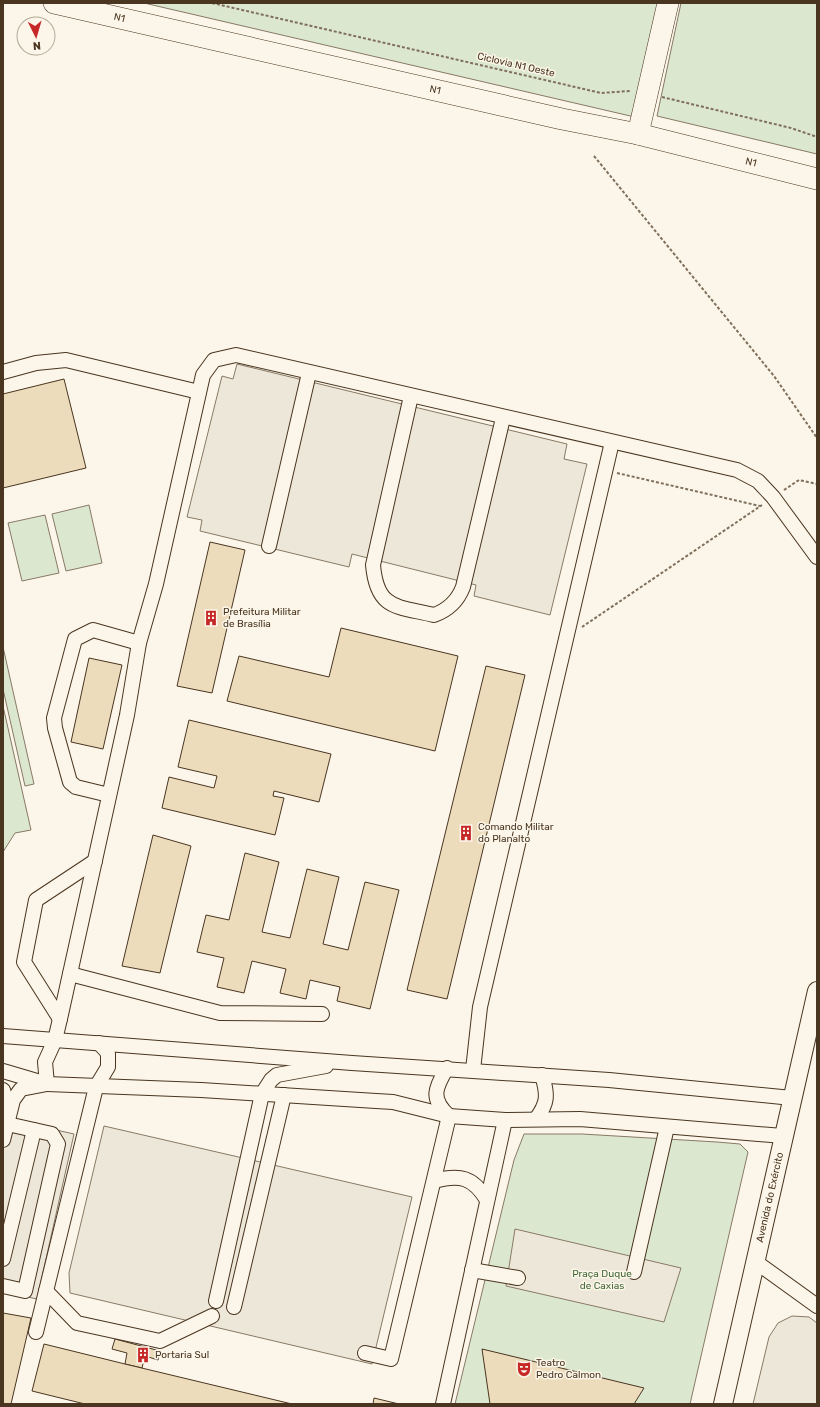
<svg xmlns="http://www.w3.org/2000/svg" width="820" height="1407" font-family="Rubik,sans-serif">
	<style>
		.green { fill: #dce7d0; stroke: #887966 }
		.parking { fill: #ede7d9; stroke: #887966 }
		.building { fill: #ecdcbc; stroke: #4a3520 }
		.lines { fill: none; stroke-linecap: round; stroke-linejoin: round }
		.minor-casing { stroke: #4a3520; stroke-width: 16 }
		.major-casing { stroke: #4a3520; stroke-width: 20 }
		.highway-casing { stroke: #4a3520; stroke-width: 22 }
		.path { stroke: #7f6f5c; stroke-width: 2; stroke-dasharray: 3 2; stroke-linecap: butt }
		.minor { stroke: #fbf6e9; stroke-width: 14 }
		.major { stroke: #fbf6e9; stroke-width: 18 }
		.highway { stroke: #fbf6e9; stroke-width: 21 }
		.labels { text-anchor: middle; dominant-baseline: central; stroke-width: 3; stroke-linejoin: round; paint-order: stroke }
		.street-label { font-size: 10px; fill: #4a3520; stroke: #fbf6e9 }
		.poi-label { font-size: 10px; fill: #4a3520; stroke: #fbf6e9; text-anchor: start }
		.park-label { font-size: 10px; fill: #436837; stroke: #fbf6e9 }
	</style>
	<rect width="100%" height="100%" fill="#fbf6e9"/>
	<g class="green">
		<path d="M144,3h520l-25,115z"/>
		<path d="M681,3h136v151l-160,-38z"/>
		<path d="M89,505l13,58 -36,8 -14,-57z"/>
		<path d="M45,515l14,58 -37,8 -14,-58z"/>
		<path d="M3,647l31,137 -9,2 -22,-97z"/>
		<path d="M3,706l28,124 -16,3 -12,19z"/>
		<path d="M524,1134h58l135,8 23,2 8,8 -58,252h-235l59,-244z"/>
	</g>
	<g class="parking">
		<path d="M237,364l330,80 -3,15 23,5 -37,151 -76,-19 2,-11 -124,-31 -3,13 -149,-36 2,-11 -15,-3 35,-141 11,3z"/>
		<path d="M3,1118l71,16 -37,165 -34,-7z"/>
		<path d="M104,1126l308,71 -40,167 -302,-71 -1,-20z"/>
		<path d="M515,1229l166,39 -17,54 -158,-36z"/>
		<path d="M792,1316l17,1 8,6v81h-64l16,-67 9,-14z"/>
	</g>
	<g class="building">
		<path d="M64,379l22,89 -83,20v-94z"/>
		<path d="M210,542l35,8 -33,143 -35,-7z"/>
		<path d="M341,628l117,28 -23,95 -208,-50 12,-45 90,21z"/>
		<path d="M89,658l33,7 -19,84 -32,-7z"/>
		<path d="M486,666l39,9 -78,324 -40,-9z"/>
		<path d="M189,720l142,34 -12,48 -45,-11 -1,5 11,2 -9,37 -113,-27 7,-31 45,11 3,-12 -39,-9z"/>
		<path d="M153,835l38,11 -31,127 -38,-7z"/>
		<path d="M245,853l34,9 -17,70 28,6 17,-69 32,8 -16,67 25,6 17,-68 34,8 -29,119 -33,-8 3,-14 -30,-7 -4,19 -26,-6 6,-24 -34,-8 -8,32 -27,-6 7,-29 -27,-6 9,-37 23,5z"/>
		<path d="M3,1313l28,5 -20,86h-8z"/>
		<path d="M115,1339l45,12 -2,9 -13,-4 -3,12 -17,-4 2,-11 -15,-4z"/>
		<path d="M44,1344l81,20 167,40h-207l-53,-13z"/>
		<path d="M482,1349l162,39 -10,16h-144z"/>
		<path d="M374,1398l25,6h-26z"/>
	</g>
	<g class="lines">
		<defs>
			<g id="minor">
				<path d="M3,372l33,-9 30,-3 133,32"/>
				<path d="M411,396l-38,169c4,45 24,41 61,50 14,-5 24,-15 29,-28l40,-169"/>
				<path d="M269,546l40,-173"/>
				<path d="M109,795l-33,-8 -6,-5 -15,-54 -1,-10 21,-79 18,-9 46,13"/>
				<path d="M70,974l150,39 102,1"/>
				<path d="M60,1019l-36,-57 12,-62 59,-39"/>
				<path d="M3,1036l349,27 257,17 183,18"/>
				<path d="M447,1068c-12,20 -17,31 2,48"/>
				<path d="M473,1070l7,-63 132,-565"/>
				<path d="M3,1071l44,13 154,6 175,11 17,1 56,14 56,4 75,-1 203,17"/>
				<path d="M3,1090l2,7 -2,11"/>
				<path d="M536,1119c12,-16 12,-24 6,-44"/>
				<path d="M3,1123l49,11 6,10 -33,147 -22,-5"/>
				<path d="M3,1140l10,-40 8,-11 26,-5 -2,-22 10,-22 5,-21 67,-304 12,-72 17,-59 47,-209 11,-15 22,-5 501,115 21,11 15,16 44,60"/>
				<path d="M434,1181c26,-7 39,-4 53,19"/>
				<path d="M3,1259l31,-129"/>
				<path d="M756,1262l61,44"/>
				<path d="M472,1270l46,8"/>
				<path d="M634,1272l33,-145"/>
				<path d="M46,1291l31,32 83,18 52,-25"/>
				<path d="M216,1301l46,-207 9,-14 6,-5 49,-9"/>
				<path d="M234,1307l50,-212"/>
				<path d="M36,1332l60,-245 12,-20v-14l-9,-10"/>
				<path d="M365,1353l26,6 58,-243"/>
				<path d="M443,1404l62,-284"/>
			</g>
			<g id="major">
				<path id="s1" d="M723,1404l94,-413"/>
			</g>
			<g id="highway">
				<path id="s2" d="M54,3l508,116 76,15 179,45"/>
				<path d="M638,134l30,-131"/>
			</g>
		</defs>
		<use href="#minor" class="minor-casing"/>
		<use href="#major" class="major-casing"/>
		<use href="#highway" class="highway-casing"/>
		<g class="path">
			<path d="M212,3l389,90 29,-2"/>
			<path d="M662,97l129,31 26,9"/>
			<path d="M594,156l180,220 43,62"/>
			<path d="M617,473l143,33"/>
			<path d="M784,490l15,-10 18,4"/>
			<path d="M582,627l180,-122"/>
		</g>
		<use href="#minor" class="minor"/>
		<use href="#major" class="major"/>
		<use href="#highway" class="highway"/>
	</g>
	<defs>
		<symbol id="building-bare" viewBox="-9 -9 18 18"><path d="M-4-6H4V6H1V3H-1V6H-4ZM-2.5-4.3h1.7v1.8h-1.7ZM.8-4.3h1.7v1.8H.8ZM-2.5-1h1.7V.8h-1.7ZM.8-1h1.7V.8H.8Z" fill="#c62828" stroke="#fbf6e9" stroke-width="2.5" paint-order="stroke"/></symbol>
		<symbol id="theatre-bare" viewBox="-9 -9 18 18"><path d="M-5-5.5Q0-4 5-5.5V0Q5 5 0 6Q-5 5-5 0ZM-3.3-2.5H-1v1.5H-3.3ZM1-2.5H3.3v1.5H1ZM-2.8 1Q0 5.5 2.8 1Z" fill="#c62828" stroke="#fbf6e9" stroke-width="2.5" paint-order="stroke"/></symbol>
	</defs>
	<g fill-rule="evenodd">
		<use href="#building-bare" x="200" y="607" width="22" height="22"/>
		<use href="#building-bare" x="455" y="822" width="22" height="22"/>
		<use href="#building-bare" x="132" y="1344" width="22" height="22"/>
		<use href="#theatre-bare" x="513" y="1358" width="22" height="22"/>
	</g>
	<g class="labels">
		<g class="street-label">
			<text stroke="none"><textPath href="#s2" startOffset="67">N1</textPath></text>
			<text transform="translate(516 65) rotate(13)">Ciclovia N1 Oeste</text>
			<text stroke="none"><textPath href="#s2" startOffset="391">N1</textPath></text>
			<text stroke="none"><textPath href="#s2" startOffset="715">N1</textPath></text>
			<text stroke="none"><textPath href="#s1" startOffset="212">Avenida do Exército</textPath></text>
		</g>
		<g class="poi-label">
			<text x="223" y="612">Prefeitura Militar<tspan x="223" dy="12">de Brasília</tspan></text>
			<text x="478" y="827">Comando Militar<tspan x="478" dy="12">do Planalto</tspan></text>
			<text x="155" y="1355">Portaria Sul</text>
			<text x="536" y="1363">Teatro<tspan x="536" dy="12">Pedro Calmon</tspan></text>
		</g>
		<g class="park-label">
			<text x="602" y="1274">Praça Duque<tspan x="602" dy="12">de Caxias</tspan></text>
		</g>
	</g>
	<rect width="820" height="1407" fill="none" stroke="#4a3520" stroke-width="8"/>
	<g transform="translate(36 36) rotate(175)"><circle r="19" fill="#fbf6e9" stroke="#b4a999"/>
	<path d="M0-3L7 15L0 10L-7 15Z" fill="#c62828"/>
	<text y="-6" font-size="11" font-weight="bold" text-anchor="middle" fill="#4a3520">N</text>
	</g>
</svg>
